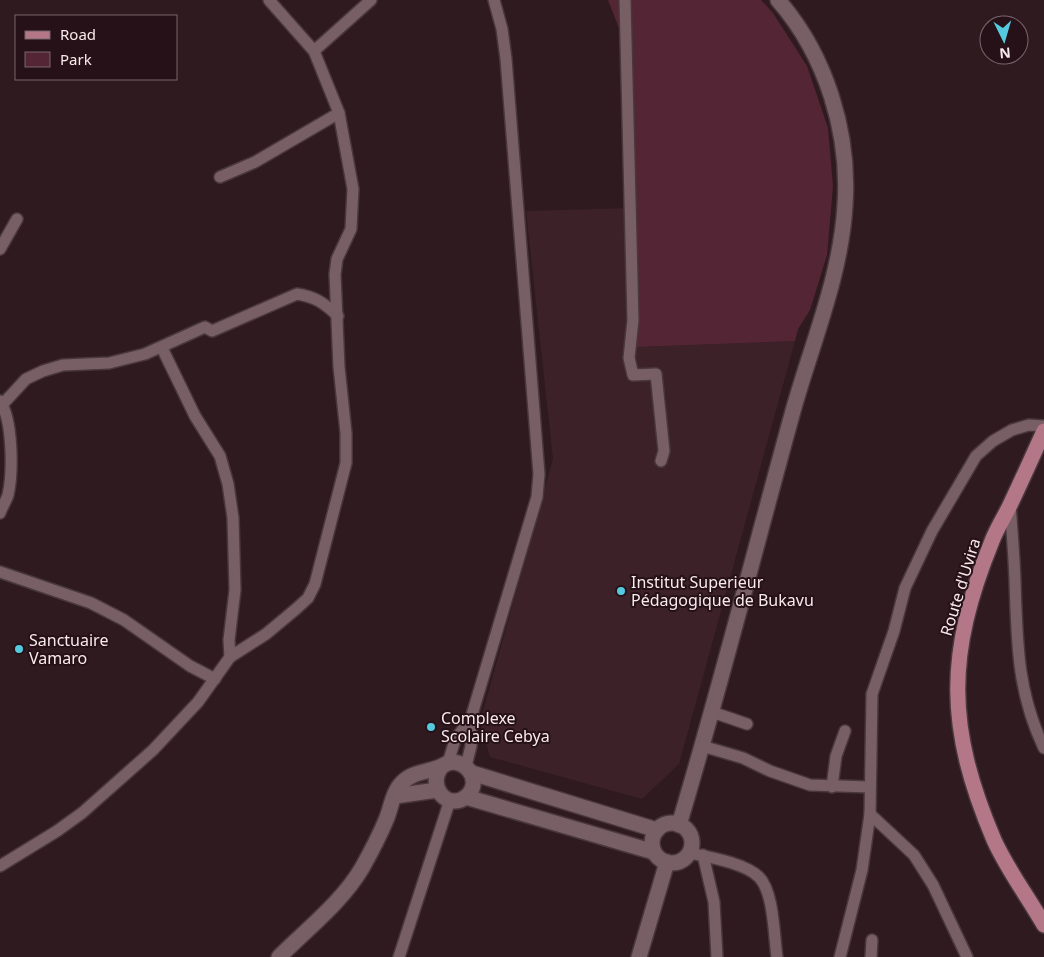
<svg xmlns="http://www.w3.org/2000/svg" width="1044" height="957" font-family="'Noto Sans',sans-serif">
	<style>
		.built { fill: #3c2129 }
		.green { fill: #542635 }
		.lines { fill: none; stroke-linecap: round; stroke-linejoin: round }
		.minor-casing { stroke: #48373c; stroke-width: 14 }
		.tertiary-casing { stroke: #48373c; stroke-width: 18 }
		.primary-casing { stroke: #48373c; stroke-width: 18 }
		.minor { stroke: #785e65; stroke-width: 11 }
		.tertiary { stroke: #785e65; stroke-width: 15 }
		.primary { stroke: #b37788; stroke-width: 15 }
		.poi-dot { fill: #55cadf; stroke: #251117; stroke-width: 2 }
		.labels { text-anchor: middle; dominant-baseline: central; stroke-width: 4; stroke-linejoin: round; paint-order: stroke }
		.poi-label { font-size: 16px; fill: #f8e9ed; stroke: #251117; text-anchor: start }
		.street-label { font-size: 16px; fill: #f8e9ed; stroke: #251117 }
	</style>
	<rect width="100%" height="100%" fill="#2f1a20"/>
	<path class="built" d="M631,208l6,139 158,-6 -116,423 -37,35 -152,-42 -10,-35 73,-263 -27,-248z"/>
	<path class="green" d="M608,0h153l12,13 34,53 21,62 5,58 -6,69 -17,55 -12,19 -3,12 -158,6 -10,-298z"/>
	<g class="lines">
		<defs>
			<g id="minor">
				<path d="M625,0l8,320 -4,38 4,17 23,-1 8,77 -3,10"/>
				<path d="M314,51l57,-51"/>
				<path d="M220,177l35,-15 84,-49"/>
				<path d="M0,249l17,-30"/>
				<path d="M162,348l33,68 25,40 8,28 5,34 2,72 -6,50 1,17"/>
				<path d="M0,401c13,19 13,72 8,94 -2,6 -6,12 -8,18"/>
				<path d="M2,405l24,-26 17,-8 20,-6 46,-2 36,-9 60,-27 7,4 85,-37c19,3 27,9 41,22"/>
				<path d="M1010,504c2,26 4,51 5,77 2,60 2,111 29,167"/>
				<path d="M0,572l91,31 33,17 66,46 25,13"/>
				<path d="M712,712l35,12"/>
				<path d="M702,746l41,12 27,13 40,14 60,2"/>
				<path d="M448,763l7,-23 16,-22 66,-221 2,-23 -33,-415 -4,-30 -8,-29"/>
				<path d="M466,766l5,-20v-28"/>
				<path d="M832,787l4,-31 9,-25"/>
				<path d="M870,814l44,41 19,30 34,72"/>
				<path d="M690,853c19,4 55,10 69,24 15,15 15,60 18,80"/>
				<path d="M703,855l11,47 3,55"/>
				<path d="M0,866l57,-35 25,-18 71,-63 45,-48 32,-45 36,-23 30,-25 12,-11 7,-14 31,-121v-30l-7,-66 -4,-93 2,-15 14,-30 2,-40 -14,-76 -25,-62 -45,-51"/>
				<path d="M399,957l51,-157"/>
				<path d="M840,957l22,-87 8,-56 2,-120 22,-63 11,-43 27,-57 44,-75 17,-15 19,-11 17,-5 15,1"/>
				<path d="M871,957l1,-17"/>
			</g>
			<g id="tertiary">
				<path d="M472,773l185,57"/>
				<path d="M395,796l42,-6"/>
				<path d="M466,797l188,55"/>
				<circle cx="672" cy="843" r="20"/>
				<path d="M679,825c41,-137 76,-276 114,-414 19,-68 48,-135 52,-206 5,-72 -19,-150 -67,-205"/>
				<path d="M279,957c28,-28 63,-55 83,-89 9,-16 17,-31 24,-48 5,-11 6,-26 14,-35 12,-15 30,-12 44,-20 19,-11 40,15 23,31 -18,16 -42,-9 -25,-30"/>
				<path d="M639,957l28,-95"/>
			</g>
			<path id="primary" d="M1044,431c-11,24 -22,49 -33,72 -6,13 -14,25 -19,38 -46,113 -46,186 2,299 13,29 34,57 50,85"/>
		</defs>
		<use href="#minor" class="minor-casing"/>
		<use href="#tertiary" class="tertiary-casing"/>
		<use href="#primary" class="primary-casing"/>
		<use href="#minor" class="minor"/>
		<use href="#tertiary" class="tertiary"/>
		<use href="#primary" class="primary"/>
	</g>
	<g class="poi-dot">
		<circle cx="621" cy="591" r="5"/>
		<circle cx="19" cy="649" r="5"/>
		<circle cx="431" cy="727" r="5"/>
	</g>
	<g class="labels">
		<g class="poi-label">
			<text x="631" y="582">Institut Superieur<tspan x="631" dy="18">Pédagogique de Bukavu</tspan></text>
			<text x="29" y="640">Sanctuaire<tspan x="29" dy="18">Vamaro</tspan></text>
			<text x="441" y="718">Complexe<tspan x="441" dy="18">Scolaire Cebya</tspan></text>
		</g>
		<g class="street-label">
			<text transform="translate(960 587) rotate(-73)">Route d'Uvira</text>
		</g>
	</g>
	<rect x="15" y="15" width="162" height="65" fill="#251117" stroke="#79676d"/>
	<rect x="25" y="31" width="25" height="8" fill="#b37788" stroke="#79676d"/>
	<text x="60" y="40" font-size="15" fill="#f8e9ed">Road</text>
	<rect x="25" y="52" width="25" height="15" fill="#542635" stroke="#79676d"/>
	<text x="60" y="65" font-size="15" fill="#f8e9ed">Park</text>
	<g transform="translate(1004 40) rotate(175)"><circle r="24" fill="#251117" stroke="#79676d"/>
	<path d="M0-4L9 19L0 12L-9 19Z" fill="#55cadf"/>
	<text y="-8" font-size="14" font-weight="bold" text-anchor="middle" fill="#f8e9ed">N</text>
	</g>
</svg>
